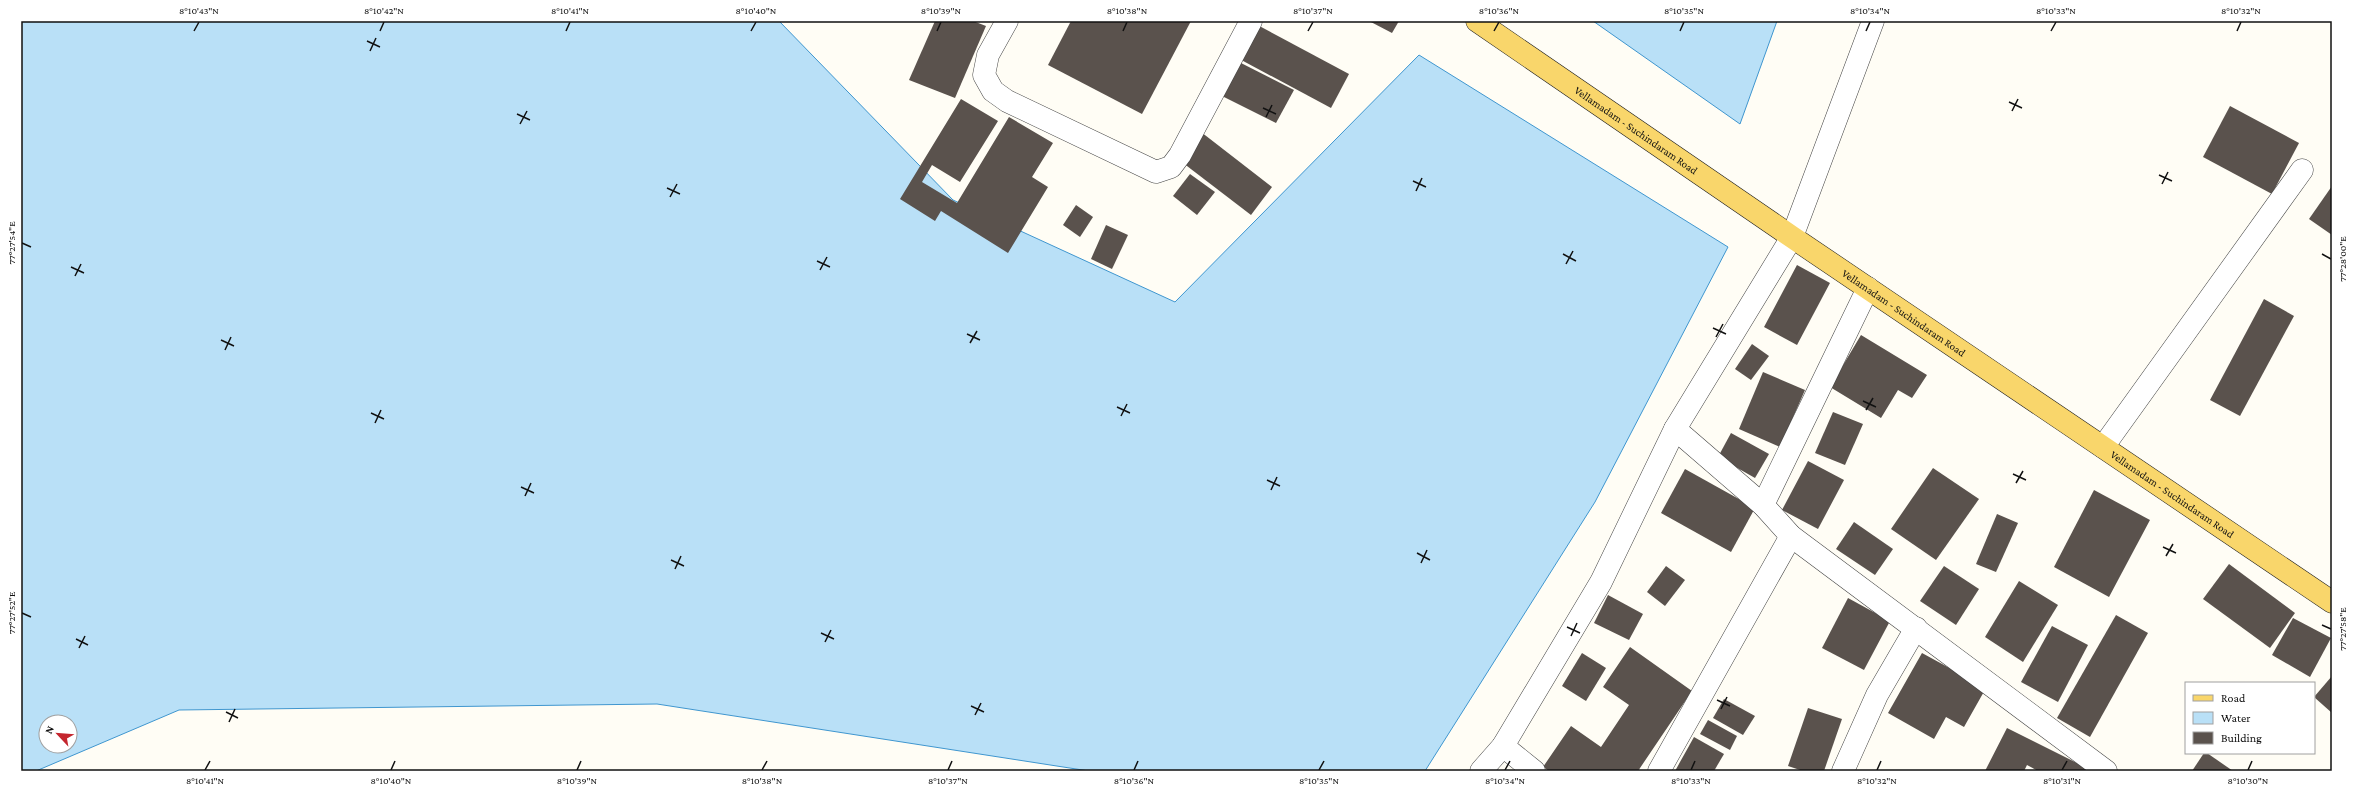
<svg xmlns="http://www.w3.org/2000/svg" width="2353" height="792" font-family="'Crimson Pro',serif">
	<style>
		.water { fill: #b9e0f7; stroke: #3f96cf; fill-rule: evenodd }
		.building { fill: #5a524d }
		.lines { fill: none; stroke-linecap: round; stroke-linejoin: round }
		.minor-casing { stroke: #444; stroke-width: 23 }
		.major-casing { stroke: #222; stroke-width: 23 }
		.minor { stroke: #fff; stroke-width: 22 }
		.major { stroke: #f9d66b; stroke-width: 22 }
		.ticks { fill: none; stroke: #111; stroke-width: 1.5 }
		.labels { text-anchor: middle; dominant-baseline: central; stroke-width: 4; stroke-linejoin: round; paint-order: stroke }
		.street-label { font-size: 11px; fill: #111; stroke: #fff }
		.neatline { fill: none; stroke: #111; stroke-width: 1.5 }
		.ticks-label { font-size: 10px; text-anchor: middle; fill: #111 }
	</style>
	<rect width="100%" height="100%" fill="#fffdf5"/>
	<g class="water">
		<path d="M21,21h758l174,179 222,102 244,-247 309,192 -133,255 -170,269h-336l-432,-67 -478,6 -143,61h-15zM46,722h24v24h-24z"/>
		<path d="M1593,21h184l-37,103z"/>
	</g>
	<g class="building">
		<path d="M935,21h38l13,5 -31,72 -46,-18z"/>
		<path d="M1071,21h120l-49,93 -94,-49z"/>
		<path d="M1250,21l99,53 -18,34 -99,-53z"/>
		<path d="M1369,21h30l-7,12z"/>
		<path d="M1239,62l55,28 -18,33 -54,-27z"/>
		<path d="M961,99l37,22 -38,61 -28,-17 -10,17 35,21 52,-86 44,26 -21,34 16,10 -40,66 -67,-42 -6,10 -35,-22z"/>
		<path d="M2230,106l69,37 -27,51 -69,-37z"/>
		<path d="M1192,125l80,62 -21,28 -81,-62z"/>
		<path d="M1190,174l25,18 -18,23 -24,-19z"/>
		<path d="M2332,186v49l-23,-16z"/>
		<path d="M1076,205l17,12 -13,20 -17,-12z"/>
		<path d="M1106,225l22,10 -16,34 -21,-10z"/>
		<path d="M1797,265l33,18 -33,62 -33,-18z"/>
		<path d="M2264,299l30,17 -54,100 -30,-16z"/>
		<path d="M1861,335l66,40 -15,23 -14,-8 -17,28 -51,-31z"/>
		<path d="M1752,344l17,12 -18,24 -16,-11z"/>
		<path d="M1763,372l42,18 -25,57 -41,-18z"/>
		<path d="M1833,412l30,12 -18,41 -30,-12z"/>
		<path d="M1731,433l38,21 -14,24 -37,-21z"/>
		<path d="M1808,461l36,19 -26,49 -36,-19z"/>
		<path d="M1933,468l46,31 -43,61 -45,-31z"/>
		<path d="M1685,469l70,39 -24,44 -70,-39z"/>
		<path d="M2094,490l56,30 -41,77 -55,-30z"/>
		<path d="M1997,514l21,9 -22,49 -20,-8z"/>
		<path d="M1854,522l39,27 -18,26 -39,-26z"/>
		<path d="M2229,564l66,49 -25,35 -67,-49z"/>
		<path d="M1666,566l19,14 -20,26 -18,-14z"/>
		<path d="M1944,566l35,23 -23,36 -36,-24z"/>
		<path d="M2019,581l39,24 -35,57 -38,-25z"/>
		<path d="M1608,595l35,19 -14,26 -35,-17z"/>
		<path d="M1848,598l42,23 -26,49 -42,-22z"/>
		<path d="M2116,615l32,18 -58,104 -33,-19z"/>
		<path d="M2293,618l38,20 -21,39 -38,-22z"/>
		<path d="M2052,626l36,19 -30,57 -37,-20z"/>
		<path d="M1630,647l62,44 -54,80h-89l-6,-4 28,-41 30,21 28,-42 -26,-18z"/>
		<path d="M1582,653l24,15 -20,33 -24,-15z"/>
		<path d="M1922,653l64,35 -22,39 -18,-10 -12,22 -46,-26z"/>
		<path d="M2332,676v37l-18,-16z"/>
		<path d="M1724,699l31,17 -12,19 -30,-17z"/>
		<path d="M1808,708l34,11 -18,52h-21l-15,-5z"/>
		<path d="M1708,720l29,16 -7,14 -30,-16z"/>
		<path d="M2007,728l80,40 -1,3h-48l-11,-6 -3,6h-39z"/>
		<path d="M1694,737l30,17 -10,17h-39z"/>
		<path d="M2204,753h3l26,18h-41z"/>
	</g>
	<g class="lines">
		<defs>
			<g id="minor">
				<path d="M1007,21l-19,34 -4,20 9,16 14,10 149,71 15,-5 9,-12 71,-134"/>
				<path d="M1675,429l88,76 28,31 315,235"/>
				<path d="M2103,447l199,-277"/>
				<path d="M1763,505l105,-217"/>
				<path d="M1503,746l31,25"/>
				<path d="M1481,771l22,-25 98,-164 74,-153 117,-192 81,-216"/>
				<path d="M1659,771l132,-235"/>
				<path d="M1843,771l34,-76 39,-67"/>
			</g>
			<g id="major">
				<path id="s1" d="M1477,21l315,216 540,365"/>
			</g>
		</defs>
		<use href="#minor" class="minor-casing"/>
		<use href="#major" class="major-casing"/>
		<use href="#minor" class="minor"/>
		<use href="#major" class="major"/>
	</g>
	<path class="ticks" d="M194,31l5,-9M380,31l4,-9M566,31l4,-9M751,31l5,-9M937,31l4,-9M1123,31l4,-9M1308,31l5,-9M1494,31l5,-9M1680,31l4,-9M1866,31l4,-9M2051,31l5,-9M2237,31l4,-9M367,41l13,6M370,51l6,-13M2009,102l13,6M1263,108l13,6M2012,111l6,-12M517,114l13,6M1266,117l6,-12M520,124l7,-13M2159,175l13,6M1413,181l13,6M2162,184l6,-12M667,188l13,6M1416,191l6,-13M670,197l7,-13M22,243l9,4M1563,254l13,7M2322,254l9,5M817,261l13,6M1566,264l7,-13M71,267l13,6M820,270l7,-13M75,276l6,-12M1713,328l13,6M967,334l13,6M1716,337l7,-13M221,340l13,6M970,343l7,-12M225,350l6,-13M1863,401l13,6M1117,407l13,6M1866,410l7,-12M371,413l13,6M1121,416l6,-12M375,423l6,-13M2013,474l13,6M1267,480l13,6M2016,483l7,-12M521,487l13,6M1271,490l6,-13M525,496l6,-13M2163,547l13,6M1417,553l13,7M2166,556l7,-12M671,560l13,6M1421,563l6,-13M675,569l6,-13M22,613l9,4M2322,625l9,4M1567,627l13,6M821,633l13,6M1571,636l6,-13M76,639l12,6M825,642l6,-12M79,648l6,-12M1717,700l13,6M971,706l13,6M1721,709l6,-12M226,712l12,6M975,715l6,-12M229,722l6,-13M205,770l5,-9M391,770l4,-9M577,770l4,-9M762,770l5,-9M948,770l4,-9M1134,770l4,-9M1319,770l5,-9M1505,770l5,-9M1691,770l4,-9M1877,770l4,-9M2062,770l5,-9M2248,770l4,-9"/>
	<g class="labels">
		<g class="street-label">
			<text stroke="none"><textPath href="#s1" startOffset="193">Vellamadam - Suchindaram Road</textPath></text>
			<text stroke="none"><textPath href="#s1" startOffset="517">Vellamadam - Suchindaram Road</textPath></text>
			<text stroke="none"><textPath href="#s1" startOffset="841">Vellamadam - Suchindaram Road</textPath></text>
		</g>
	</g>
	<rect width="2353" height="792" fill="none" stroke="#ffffff" stroke-width="44"/>
	<rect x="2185" y="682" width="130" height="72" fill="#ffffff" stroke="#a0a0a0"/>
	<rect x="2193" y="695" width="20" height="6" fill="#f9d66b" stroke="#a0a0a0"/>
	<text x="2221" y="702" font-size="12" fill="#111111">Road</text>
	<rect x="2193" y="712" width="20" height="12" fill="#b9e0f7" stroke="#a0a0a0"/>
	<text x="2221" y="722" font-size="12" fill="#111111">Water</text>
	<rect x="2193" y="732" width="20" height="12" fill="#5a524d" stroke="#a0a0a0"/>
	<text x="2221" y="742" font-size="12" fill="#111111">Building</text>
	<g transform="translate(58 734) rotate(296)"><circle r="19" fill="#ffffff" stroke="#a0a0a0"/>
	<path d="M0-3L7 15L0 10L-7 15Z" fill="#c4262e"/>
	<text y="-6" font-size="11" font-weight="bold" text-anchor="middle" fill="#111111">N</text>
	</g>
	<rect x="22" y="22" width="2309" height="748" class="neatline"/>
	<g class="ticks-label">
		<text x="199" y="14">8°10'43"N</text>
		<text x="384" y="14">8°10'42"N</text>
		<text x="570" y="14">8°10'41"N</text>
		<text x="756" y="14">8°10'40"N</text>
		<text x="941" y="14">8°10'39"N</text>
		<text x="1127" y="14">8°10'38"N</text>
		<text x="1313" y="14">8°10'37"N</text>
		<text x="1499" y="14">8°10'36"N</text>
		<text x="1684" y="14">8°10'35"N</text>
		<text x="1870" y="14">8°10'34"N</text>
		<text x="2056" y="14">8°10'33"N</text>
		<text x="2241" y="14">8°10'32"N</text>
		<text transform="translate(11 243) rotate(-90)" y="4">77°27'54"E</text>
		<text transform="translate(2342 259) rotate(-90)" y="4">77°28'00"E</text>
		<text transform="translate(11 613) rotate(-90)" y="4">77°27'52"E</text>
		<text transform="translate(2342 629) rotate(-90)" y="4">77°27'58"E</text>
		<text x="205" y="784">8°10'41"N</text>
		<text x="391" y="784">8°10'40"N</text>
		<text x="577" y="784">8°10'39"N</text>
		<text x="762" y="784">8°10'38"N</text>
		<text x="948" y="784">8°10'37"N</text>
		<text x="1134" y="784">8°10'36"N</text>
		<text x="1319" y="784">8°10'35"N</text>
		<text x="1505" y="784">8°10'34"N</text>
		<text x="1691" y="784">8°10'33"N</text>
		<text x="1877" y="784">8°10'32"N</text>
		<text x="2062" y="784">8°10'31"N</text>
		<text x="2248" y="784">8°10'30"N</text>
	</g>
</svg>
